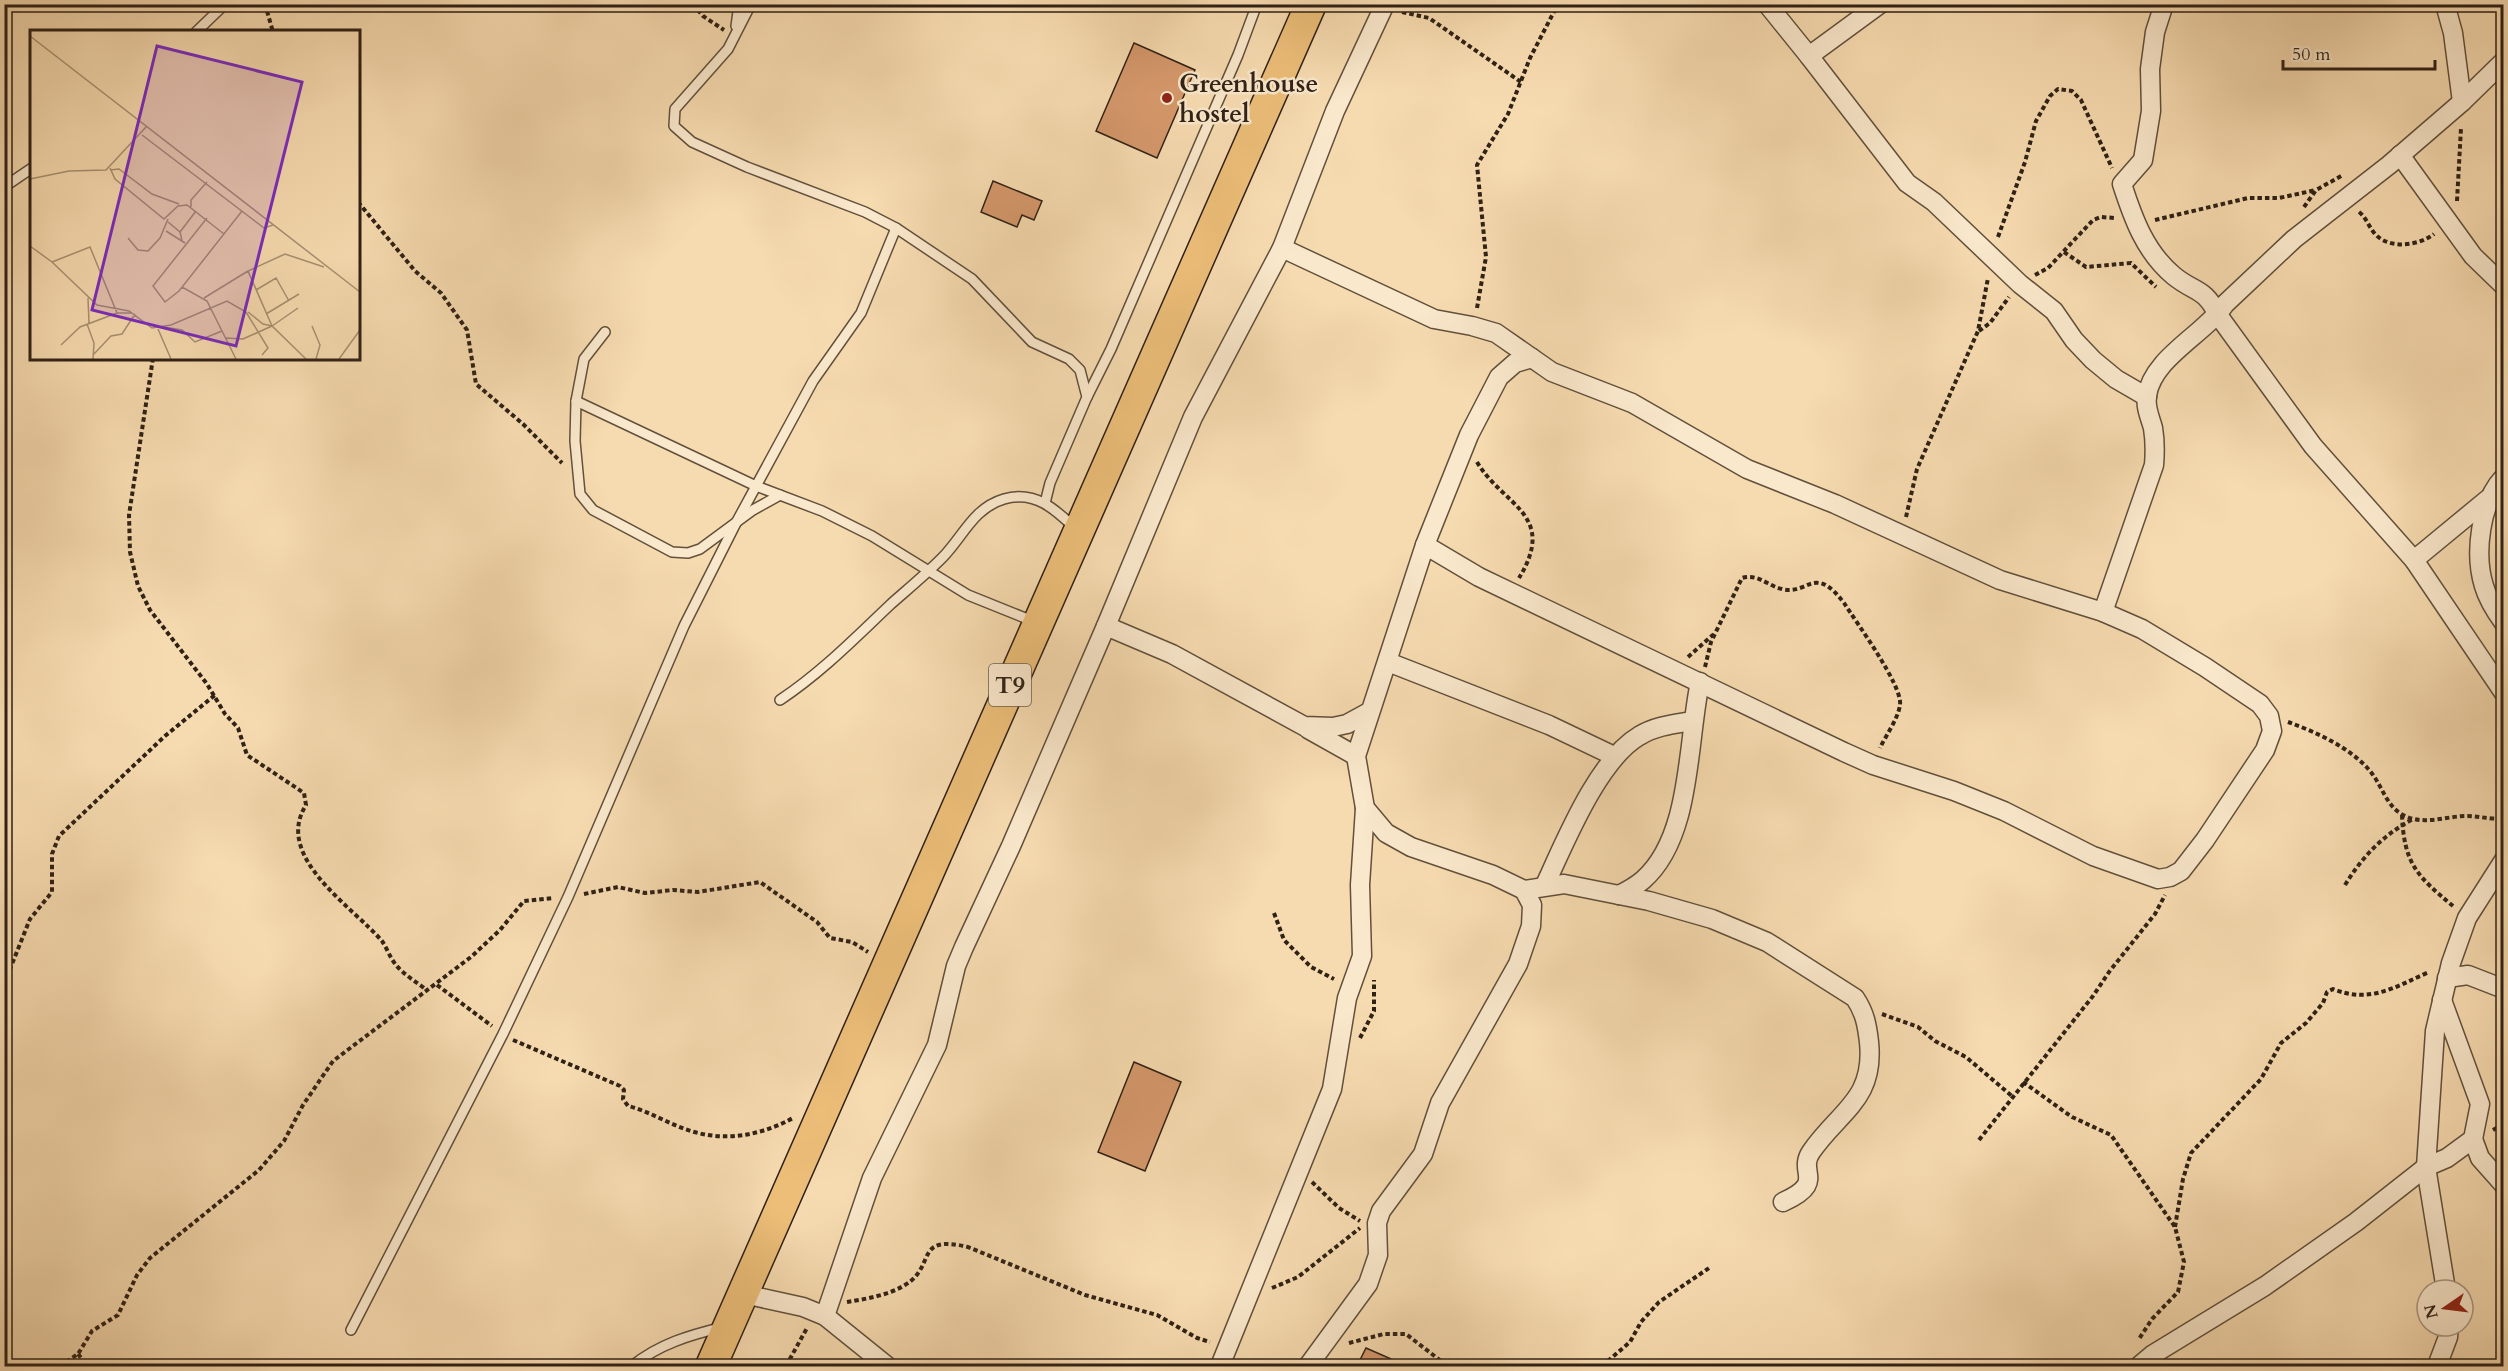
<svg xmlns="http://www.w3.org/2000/svg" width="2508" height="1371" font-family="Cardo,serif">
	<style>
		.building { fill: #d5986b; stroke: #2f2116; stroke-width: 1.5 }
		.lines { fill: none; stroke-linecap: round; stroke-linejoin: round }
		.service-casing { stroke: #61503c; stroke-width: 12 }
		.minor-casing { stroke: #61503c; stroke-width: 21 }
		.trunk-casing { stroke: #2f2116; stroke-width: 33 }
		.path { stroke: #2f2116; stroke-width: 4; stroke-dasharray: 4.5 3; stroke-linecap: butt }
		.service { stroke: #fae8cc; stroke-width: 9 }
		.minor { stroke: #fae8cc; stroke-width: 18 }
		.trunk { stroke: #ecbe78; stroke-width: 30 }
		.poi-dot { fill: #8f2418; stroke: #fae8cc; stroke-width: 2 }
		.labels { text-anchor: middle; dominant-baseline: central; stroke-width: 5; stroke-linejoin: round; paint-order: stroke }
		.shield { fill: #fae8cc; stroke: #6c5d4d; stroke-width: 1.5 }
		.shield-label { font-size: 24px; font-weight: bold; fill: #2f2116 }
		.poi-label { font-size: 26px; font-weight: bold; fill: #2f2116; stroke: #fae8cc; text-anchor: start }
		.inset-road { fill: none; stroke: #a79172; stroke-width: 1.5 }
		.view { fill: #7b2cbf; fill-opacity: 0.15; stroke: #7b2cbf; stroke-width: 3 }
		.inset-edge { fill: none; stroke: #2f2116; stroke-width: 3 }
	</style>
	<rect width="100%" height="100%" fill="#f7dbb0"/>
	<filter id="stains"><feTurbulence type="fractalNoise" baseFrequency=".00333" numOctaves="4"/><feColorMatrix values="0 0 0 0 .2 0 0 0 0 .09 0 0 0 0 .02 0 0 0 .5 -.17"/></filter>
	<radialGradient id="worn" r=".72"><stop offset=".6" stop-color="#630" stop-opacity="0"/><stop offset="1" stop-color="#630" stop-opacity=".3"/></radialGradient>
	<g class="building">
		<path d="M1134,43l61,27 -38,88 -61,-27z"/>
		<path d="M993,181l49,20 -8,19 -12,-5 -5,12 -36,-15z"/>
		<path d="M1134,1062l47,20 -36,89 -47,-19z"/>
		<path d="M1366,1348l41,18h-50z"/>
	</g>
	<g class="lines">
		<defs>
			<g id="service">
				<path d="M751,4l-23,45 -53,60 -1,17 18,16 55,25 118,45 31,16 76,51 60,63 37,17 11,11 7,27 -37,86 -5,20"/>
				<path d="M736,26l3,-22"/>
				<path d="M196,32l29,-28"/>
				<path d="M4,187l28,-19"/>
				<path d="M605,332l-21,27 -8,42 -1,40 5,53 13,16 79,42 16,1 12,-4 53,-39 27,-15"/>
				<path d="M1087,397l24,-48 127,-294 19,-51"/>
				<path d="M576,401l180,85 66,25 50,25 96,59 67,27"/>
				<path d="M780,700c42,-28 75,-62 111,-96 17,-15 35,-30 51,-46 21,-21 31,-50 62,-59 31,-9 51,10 72,30"/>
				<path d="M351,1330l152,-296 65,-137 116,-271 52,-103 77,-142 48,-68 35,-85"/>
				<path d="M632,1366c27,-22 58,-31 91,-39"/>
			</g>
			<g id="minor">
				<path d="M1767,4l42,52 71,-52"/>
				<path d="M2164,4l-9,28 -5,37 1,42 -8,49 -21,24c11,34 23,68 52,92 21,17 30,11 44,39l95,131 101,114 90,133"/>
				<path d="M2445,4l8,29 9,69"/>
				<path d="M1809,56l98,127 27,19 86,82 34,27 20,29 19,20 23,19 31,18"/>
				<path d="M2400,155l73,101 31,30"/>
				<path d="M1282,248l152,71 38,7 24,7 56,39 80,31 115,66 88,35 165,76 103,32 39,17 63,38 55,37 9,12 3,15 -7,19 -60,90 -24,31 -11,6 -12,2 -65,-23 -89,-45 -50,-20 -81,-26 -29,-13 -365,-175 -54,-32"/>
				<path d="M2504,477c-24,25 -30,77 -20,109 4,14 12,26 20,37"/>
				<path d="M2414,560l74,-61"/>
				<path d="M2103,612l51,-147c1,-12 1,-25 -1,-37 -3,-11 -8,-21 -6,-32 5,-38 58,-62 78,-92l69,-65 95,-74 73,-63 42,-41"/>
				<path d="M1106,626l66,28 132,72 29,1 14,-3 22,-12"/>
				<path d="M1388,662l161,63 65,31"/>
				<path d="M1308,729l48,27"/>
				<path d="M1545,885c20,-43 53,-125 94,-149 16,-10 35,-12 53,-15"/>
				<path d="M1524,890l40,-6 85,17 63,18 55,23 88,56c10,15 12,27 14,44 6,58 -30,69 -58,110 -14,21 16,30 -28,50"/>
				<path d="M1619,895c8,-4 17,-9 24,-15 49,-43 44,-137 57,-198"/>
				<path d="M2447,978l21,-3 36,14"/>
				<path d="M2473,1139l7,19 24,27"/>
				<path d="M2446,1290l-20,-123 9,-136 16,-68 16,-45 37,-58"/>
				<path d="M744,1294l59,13 22,9 62,50"/>
				<path d="M825,1316l47,-138 65,-133 19,-79 8,-19 47,-101 95,-220 87,-209 89,-169 53,-137 50,-107"/>
				<path d="M1220,1366l112,-277 15,-91 15,-42 -2,-71 5,-77"/>
				<path d="M1308,1366l60,-82 10,-29 -1,-32 4,-12 42,-57 17,-51 78,-139 13,-38 1,-21 -8,-15 -31,-15 -82,-28 -25,-14 -21,-25 -9,-52 69,-211 44,-110 30,-58 16,-14 17,-5"/>
				<path d="M2139,1366l13,-11 113,-69 91,-64 70,-55 21,-9 26,-19 7,-35 -38,-104"/>
				<path d="M2437,1366l11,-29 1,-11"/>
			</g>
			<path id="trunk" d="M711,1366l600,-1362"/>
		</defs>
		<use href="#service" class="service-casing"/>
		<use href="#minor" class="minor-casing"/>
		<use href="#trunk" class="trunk-casing"/>
		<g class="path">
			<path d="M265,4l8,28"/>
			<path d="M693,4l10,12 21,14"/>
			<path d="M1402,12l27,6 92,64"/>
			<path d="M2457,201l4,-73"/>
			<path d="M358,202l57,69 26,22 26,37 9,54 47,40 39,39"/>
			<path d="M2304,207l12,-17 27,-15"/>
			<path d="M2359,212c8,6 10,16 17,23 15,15 44,10 58,-1"/>
			<path d="M2155,220l93,-22h31l37,-8"/>
			<path d="M1998,237l27,-75 11,-41 14,-25 8,-7 14,2 9,9 31,68"/>
			<path d="M2064,252l22,15 45,-4 25,24"/>
			<path d="M2035,275l13,-7 45,-48 8,-3 14,1"/>
			<path d="M1477,308l9,-51 -9,-92 31,-51 22,-56 28,-54"/>
			<path d="M1979,331l11,-8 19,-26"/>
			<path d="M153,358l-24,157 1,37 8,34 12,24 57,74 18,30 13,14 9,27 57,38 2,12c-33,52 47,102 76,136 5,7 8,17 14,24 8,10 22,18 32,26"/>
			<path d="M1477,462c26,44 81,52 42,116"/>
			<path d="M1906,517l11,-48 61,-138 10,-53"/>
			<path d="M1688,657l26,-23"/>
			<path d="M1705,667l6,-25 31,-64c15,-5 26,8 40,11 26,7 32,-26 62,14 12,19 59,83 56,102 -2,14 -14,30 -20,43"/>
			<path d="M2288,722c28,10 63,26 82,49 12,14 16,35 33,44 20,11 43,1 64,1 13,0 23,4 37,2"/>
			<path d="M2402,815c2,49 15,61 51,91"/>
			<path d="M2345,885c18,-29 37,-49 68,-66"/>
			<path d="M584,894l34,-7 27,6 28,-3 25,2 62,-10 57,40 13,16 22,4 16,10"/>
			<path d="M1274,913l10,27 27,27 23,12"/>
			<path d="M4,984l26,-65 22,-27v-38l7,-18 106,-100 50,-41"/>
			<path d="M437,985l55,41"/>
			<path d="M1882,1014l36,13 17,14 31,16 47,40"/>
			<path d="M1360,1038l14,-27v-31"/>
			<path d="M513,1040l107,46 4,4 -1,9 5,7c24,6 45,21 70,27 32,8 66,1 95,-15"/>
			<path d="M2023,1082l49,35 39,18 64,92 9,35 -6,30 -26,27 -13,20"/>
			<path d="M2493,1130l11,-6"/>
			<path d="M1979,1140l114,-144 16,-24 46,-58 10,-19"/>
			<path d="M1312,1182l27,26 21,13"/>
			<path d="M2175,1227l8,-48 8,-26 70,-74 20,-36 25,-20 17,-20 4,-11 6,-3c37,15 62,-2 96,-17"/>
			<path d="M1272,1288l26,-11 62,-49"/>
			<path d="M847,1302c19,-3 42,-7 58,-17 32,-19 8,-51 63,-38l117,48 72,20 40,23 13,4"/>
			<path d="M1349,1343l35,-9h22l35,27 28,5"/>
			<path d="M78,1354l10,12"/>
			<path d="M60,1366l18,-12 14,-23 26,-16 19,-40 13,-17 109,-88 25,-29 19,-36 30,-44 138,-104 29,-27 24,-29 29,-3"/>
			<path d="M786,1366l21,-38"/>
			<path d="M1602,1366l28,-24 11,-20 18,-20 50,-34"/>
		</g>
		<use href="#service" class="service"/>
		<use href="#minor" class="minor"/>
		<use href="#trunk" class="trunk"/>
	</g>
	<circle class="poi-dot" cx="1167" cy="98" r="6"/>
	<g class="labels">
		<rect class="shield" x="989" y="664" width="42" height="42" rx="4.5"/>
		<g class="shield-label">
			<text x="1010" y="685">T9</text>
		</g>
		<g class="poi-label">
			<text x="1179" y="83">Greenhouse<tspan x="1179" dy="30">hostel</tspan></text>
		</g>
	</g>
	<g transform="translate(30 30)">
		<rect width="330" height="330" fill="#f7dbb0"/>
		<path class="inset-road" d="M0,6l330,256M112,105l122,93 9,-3M80,138l5,11 49,40 14,-13 9,-1 37,29M80,140l9,-1 33,25 27,10M0,149l39,-8 37,-1 40,-43M161,177v-7l16,-18M177,188l-54,68 12,16 14,-11 63,-80M138,192l12,10 2,9M136,201l19,12M150,202l16,-21M98,208l10,12 10,1 12,-13 8,-19M0,216l22,16 45,43 32,6 23,17 19,-3 56,-24 19,11 22,36 -6,7M22,232l38,-15 27,66h15M152,257l25,14 29,58M226,260l20,-12 13,23M58,268l1,25M174,268l44,-27M218,282l15,12 9,2 26,-18M236,284l33,-20M57,294l7,19 -1,16M242,296l-24,-55 37,-17 39,13M282,296l8,19 -4,14M134,297l18,3 13,12 27,-11M128,299l13,30M196,308l17,1 29,-13 34,33M31,315l19,-18 37,-14M64,324l17,-18 11,-2 13,-20M309,329l21,-29"/>
		<path class="view" d="M127,16l145,36 -66,264 -144,-36z"/>
		<rect width="330" height="330" class="inset-edge"/>
	</g>
	<rect width="2508" height="1371" fill="none" stroke="#f7dbb0" stroke-width="24"/>
	<rect x="6" y="6" width="2496" height="1359" fill="none" stroke="#2f2116" stroke-width="3"/>
	<rect x="12" y="12" width="2484" height="1347" fill="none" stroke="#2f2116" stroke-width="1.5"/>
	<g transform="translate(2445 1308) rotate(256)"><circle r="28" fill="#fae8cc" stroke="#a99883" stroke-width="1.5"/>
	<path d="M0-4.5L10 22L0 15L-10 22Z" fill="#8f2418"/>
	<text y="-9" font-size="16" font-weight="bold" text-anchor="middle" fill="#2f2116">N</text>
	</g>
	<path d="M2283 60v9h152v-9" fill="none" stroke="#2f2116" stroke-width="3"/>
	<text x="2292" y="60" font-size="18" fill="#2f2116" stroke="#fae8cc" stroke-width="4.5" paint-order="stroke">50 m</text>
	<rect width="100%" height="100%" filter="url(#stains)"/>
	<rect width="100%" height="100%" fill="url(#worn)"/>
</svg>
